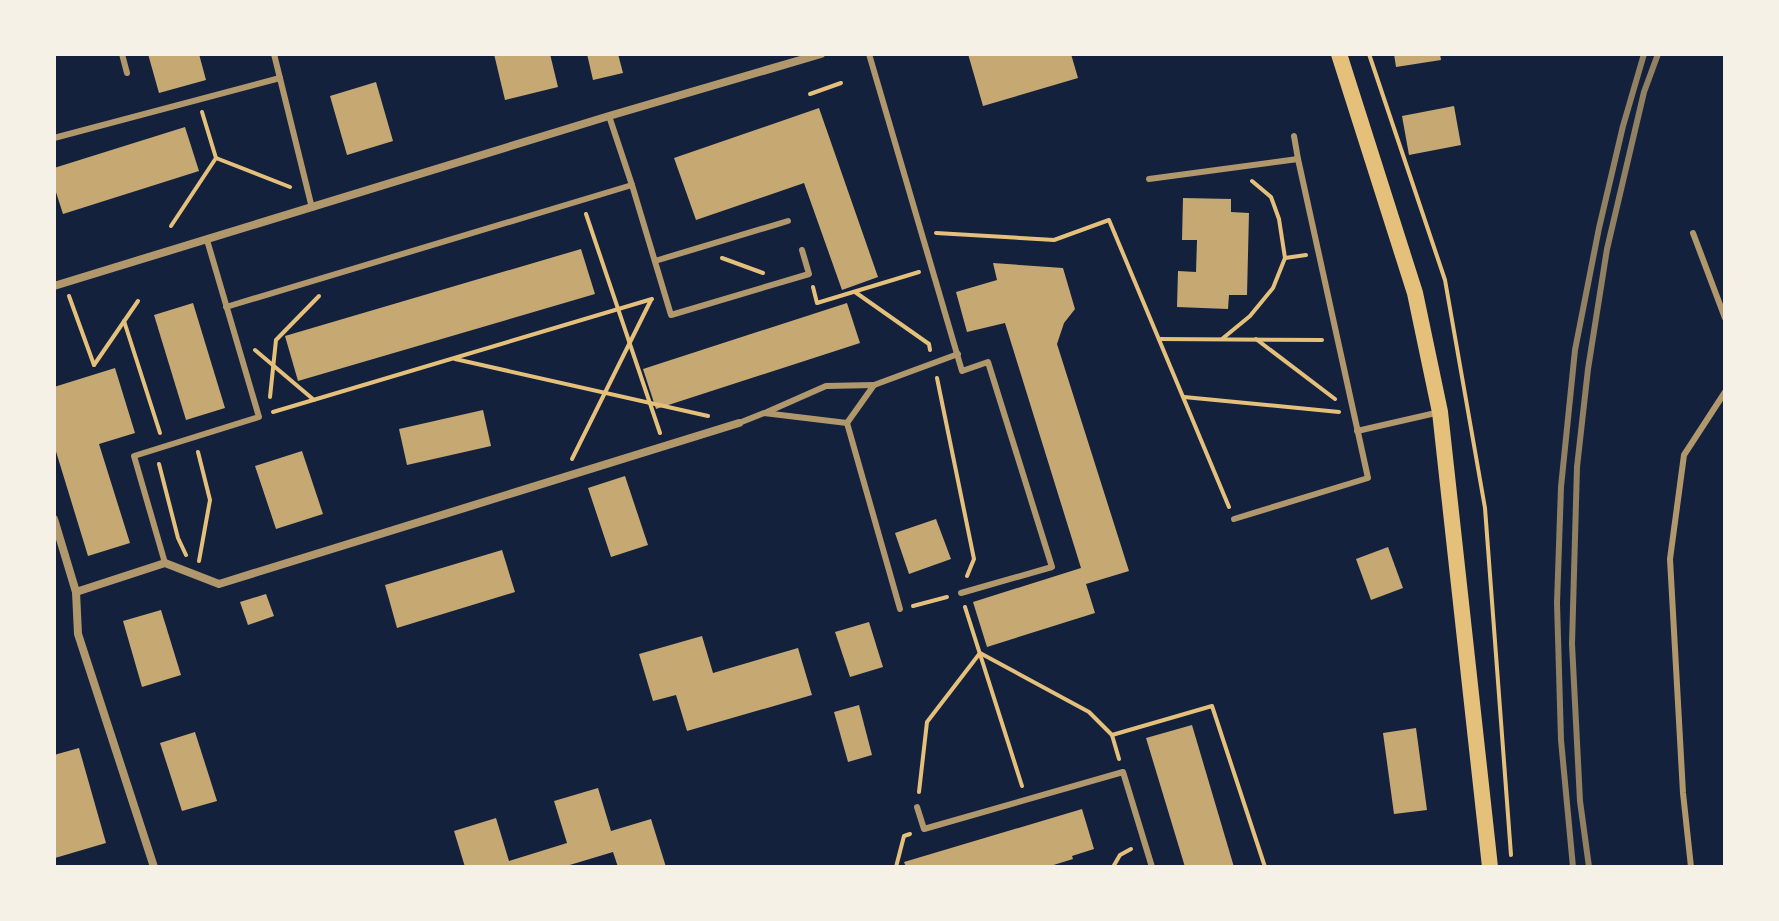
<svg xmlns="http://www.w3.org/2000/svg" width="1779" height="921" font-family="'PT Serif',serif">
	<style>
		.building { fill: #c6a872 }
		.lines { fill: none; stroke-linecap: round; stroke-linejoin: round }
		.path { stroke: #e5c07b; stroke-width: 4 }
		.service { stroke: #b1986c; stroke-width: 6 }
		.minor { stroke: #b1986c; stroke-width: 8 }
		.secondary { stroke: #e5c07b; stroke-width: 16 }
		.rail { stroke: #918062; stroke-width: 6 }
	</style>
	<rect width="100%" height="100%" fill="#14213d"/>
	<g class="building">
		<path d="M148,54h51l7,26 -47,13z"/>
		<path d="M494,54h56l8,33 -53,13z"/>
		<path d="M587,54h31l5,19 -30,7z"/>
		<path d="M968,54h103l7,24 -95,28z"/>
		<path d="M1394,54h46l1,6 -45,7z"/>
		<path d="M376,82l17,59 -46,14 -17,-59z"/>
		<path d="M1454,106l7,39 -52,10 -7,-39z"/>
		<path d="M819,108l59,169 -36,13 -38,-107 -108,37 -22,-62z"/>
		<path d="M185,127l14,44 -136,43 -9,-28v-18z"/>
		<path d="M1183,198l48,1v13l18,1 -2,82h-18l-1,14 -51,-2 1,-36 18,1 1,-32h-15z"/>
		<path d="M581,249l14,45 -297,87 -13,-45z"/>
		<path d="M993,263l70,5 12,41 -11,14 -7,21 72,227 -43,13 9,29 -108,34 -14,-45 108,-34 -76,-245 -38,9 -11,-40 41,-12z"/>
		<path d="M193,303l32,105 -39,12 -32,-105z"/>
		<path d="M847,303l13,40 -204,66 -13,-40z"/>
		<path d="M115,368l20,65 -36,11 31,99 -42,13 -34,-111v-58z"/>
		<path d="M483,410l8,36 -84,19 -8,-36z"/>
		<path d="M302,451l21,63 -47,15 -21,-63z"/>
		<path d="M625,476l23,69 -37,12 -23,-69z"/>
		<path d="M936,519l15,40 -42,15 -14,-41z"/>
		<path d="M1388,547l15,41 -32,12 -15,-41z"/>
		<path d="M502,550l13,42 -118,36 -12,-43z"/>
		<path d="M266,594l8,22 -26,9 -8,-23z"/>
		<path d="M161,610l20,65 -39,12 -19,-66z"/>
		<path d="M869,622l14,45 -33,10 -15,-45z"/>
		<path d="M702,636l11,37 85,-25 14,47 -125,36 -11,-36 -23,6 -14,-47z"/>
		<path d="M859,705l13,50 -24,7 -14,-50z"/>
		<path d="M1192,725l42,142h-49l-39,-129z"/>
		<path d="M1416,728l11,82 -33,4 -11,-81z"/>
		<path d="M195,732l22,69 -35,10 -22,-68z"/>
		<path d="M79,748l27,95 -51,15 -1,-103z"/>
		<path d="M598,788l13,43 40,-12 15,48h-48l-5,-15 -50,15h-98l-11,-36 42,-13 13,43 58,-18 -13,-42z"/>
		<path d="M1082,809l12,40 -22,7 1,3 -26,8h-141l-2,-5z"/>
	</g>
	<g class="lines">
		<g class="path">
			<path d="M1369,54l76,226 40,228 26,347"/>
			<path d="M810,94l31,-11"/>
			<path d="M216,158l74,29"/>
			<path d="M586,214l74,219"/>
			<path d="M171,226l45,-68 -14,-46"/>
			<path d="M936,233l118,7 55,-20 120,287"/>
			<path d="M722,258l41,15"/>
			<path d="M1285,258l21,-3"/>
			<path d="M813,287l4,16 102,-31"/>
			<path d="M855,292l74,52 1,6"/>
			<path d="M69,296l25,69"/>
			<path d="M124,321l36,112"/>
			<path d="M1159,339l163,1"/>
			<path d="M1222,339l28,-23 23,-28 12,-30 -6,-39 -8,-22 -19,-16"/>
			<path d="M1256,339l79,60"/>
			<path d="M255,350l59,50"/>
			<path d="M455,359l253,57"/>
			<path d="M94,365l44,-64"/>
			<path d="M937,378l37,181 -7,17"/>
			<path d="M270,397l6,-57 43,-44"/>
			<path d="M1184,397l155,15"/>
			<path d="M273,412l379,-113"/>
			<path d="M198,452l12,48 -11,61"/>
			<path d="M572,459l79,-159"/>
			<path d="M159,464l19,74 8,17"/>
			<path d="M913,606l34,-9"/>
			<path d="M965,607l57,179"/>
			<path d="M1119,759l-7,-24 100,-29 53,161"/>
			<path d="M919,792l8,-70 53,-69 109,59 23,23"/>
			<path d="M896,867l8,-31 6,-2"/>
			<path d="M1113,867l7,-12 11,-6"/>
		</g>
		<g class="service">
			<path d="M122,54l5,19"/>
			<path d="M274,54l38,154"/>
			<path d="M869,54l93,317 26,-9 64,205 -91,26"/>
			<path d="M54,138l226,-60"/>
			<path d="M1149,179l149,-20"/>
			<path d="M632,185l39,130 138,-41 -7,-24"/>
			<path d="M1693,233l32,85"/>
			<path d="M655,261l133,-40"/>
			<path d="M226,307l406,-122 -23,-69"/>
			<path d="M767,412l59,-26 48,-1"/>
			<path d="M739,423l25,-10 83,10 27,-38 84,-31"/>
			<path d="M847,423l53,186"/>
			<path d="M1357,431l83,-19"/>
			<path d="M1234,519l134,-41 -70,-319 -4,-23"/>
			<path d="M165,563l-31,-107 125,-39 -52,-177"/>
			<path d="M917,807l7,22 199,-57 29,95"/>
			<path d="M1691,867l-8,-74 -13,-234 14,-104 41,-63"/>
		</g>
		<g class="minor">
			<path d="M54,286l555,-170 212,-62"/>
			<path d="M54,519l22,73 2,42 76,233"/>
			<path d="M76,592l89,-29 54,21 520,-161"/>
		</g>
		<path class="secondary" d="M1339,54l76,239 25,119 50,455"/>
		<g class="rail">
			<path d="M1573,867l-12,-127 -4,-137 4,-116 14,-137 24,-122 24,-102 21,-72"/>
			<path d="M1589,867l-9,-66 -8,-157 5,-177 11,-98 19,-120 37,-157 14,-38"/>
		</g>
	</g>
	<rect width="1779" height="921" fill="none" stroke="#f6f1e7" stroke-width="112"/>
</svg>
